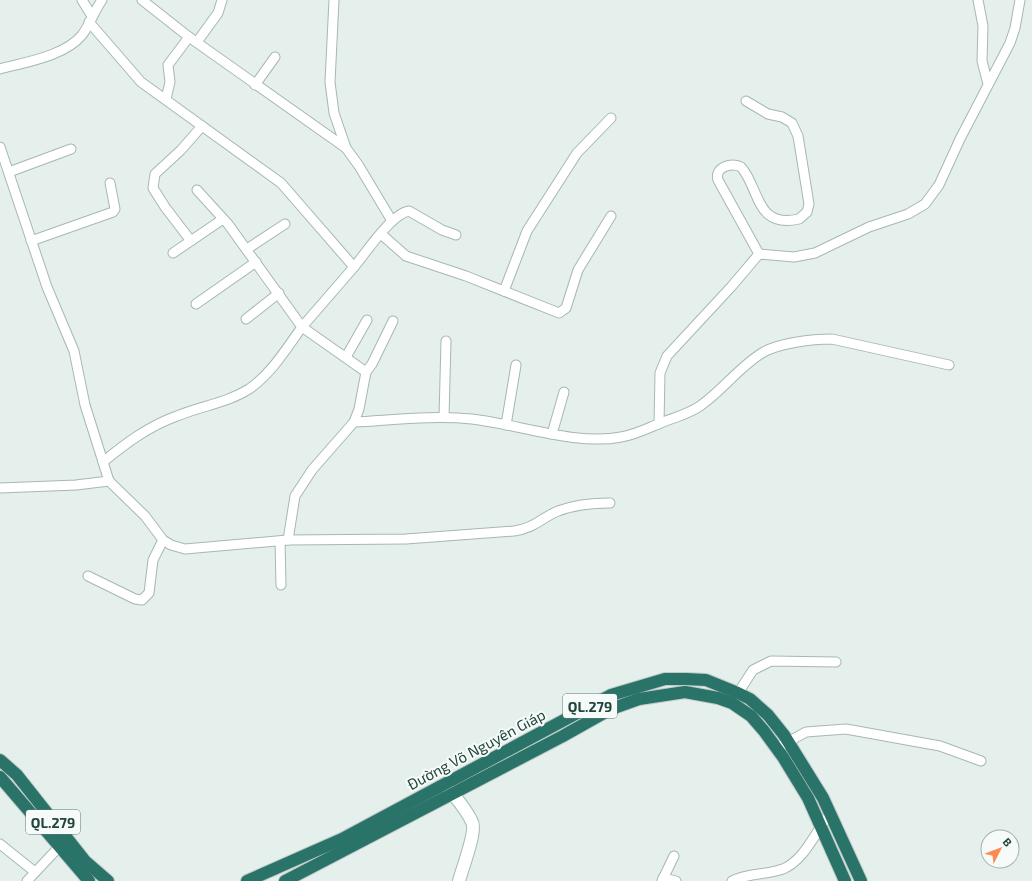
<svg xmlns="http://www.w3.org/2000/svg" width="1032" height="881" font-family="'Exo 2',sans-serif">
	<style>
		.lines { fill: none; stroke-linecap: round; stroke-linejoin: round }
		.street-casing { stroke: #a6b8b3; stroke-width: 11 }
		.secondary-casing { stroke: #a2bcb5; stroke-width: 14 }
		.highway-casing { stroke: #c1cbc9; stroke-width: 14 }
		.street { stroke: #fff; stroke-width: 9 }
		.secondary { stroke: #fff; stroke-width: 12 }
		.highway { stroke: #2a7369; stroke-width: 12 }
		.labels { text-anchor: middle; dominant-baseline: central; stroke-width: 4; stroke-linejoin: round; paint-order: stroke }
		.shield { fill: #f6fbf9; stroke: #617b75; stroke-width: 1 }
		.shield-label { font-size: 14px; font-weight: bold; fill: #21443d }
		.street-label { font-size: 15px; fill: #21443d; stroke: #f6fbf9 }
	</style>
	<rect width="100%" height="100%" fill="#e5efeb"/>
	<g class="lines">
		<defs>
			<g id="street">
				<path d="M82,0l10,16"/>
				<path d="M142,0l47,37 157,111 13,18 33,55"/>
				<path d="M334,0l-4,82 4,31 12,35"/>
				<path d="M978,0l5,26 -1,35 6,23"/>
				<path d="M89,22l52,60 140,101 73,84c12,-14 37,-53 55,-56l33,19 14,5"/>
				<path d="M197,42l21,-29 4,-13"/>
				<path d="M0,69c26,-7 65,-13 82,-34 8,-10 12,-24 20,-35"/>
				<path d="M255,85l20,-28"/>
				<path d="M166,99l4,-17 -2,-17 21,-28"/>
				<path d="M746,101l22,13 14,3 10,6 6,13 11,68 -2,8 -8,7c-44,10 -39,-31 -58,-52 -9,-5 -27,0 -23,13l41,74"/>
				<path d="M0,147l47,140 27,64 11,54 24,76 -33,4 -76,3"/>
				<path d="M9,172l62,-23"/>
				<path d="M381,234l25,22 60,20 93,37 7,-5 12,-38 33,-54"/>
				<path d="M31,241l82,-29 2,-3 -5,-26"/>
				<path d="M191,241l-26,-34 -12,-19 2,-14 26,-24 21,-24"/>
				<path d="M247,249l38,-25"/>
				<path d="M173,253l50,-34"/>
				<path d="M759,254l35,3 21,-4 54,-26 39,-13 17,-10 14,-19 21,-46 50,-96 5,-15 5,-28"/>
				<path d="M354,267l-52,60 64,45 6,-8 21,-43"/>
				<path d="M504,291l23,-60 50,-78 34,-35"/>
				<path d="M196,304l60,-42"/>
				<path d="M246,319l33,-26"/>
				<path d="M346,357l21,-37"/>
				<path d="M444,417l2,-76"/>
				<path d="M354,422c39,-2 79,-7 118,-3 45,5 105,27 149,18 13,-2 25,-8 37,-13 14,-6 29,-9 42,-18 22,-15 39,-39 62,-53 16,-10 51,-14 70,-14l117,26"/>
				<path d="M659,424l1,-51 7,-17 64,-69 28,-33"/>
				<path d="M506,425l10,-60"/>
				<path d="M552,434l12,-42"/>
				<path d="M103,462c23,-19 46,-36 74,-46 24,-10 50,-13 72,-27 22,-15 38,-41 53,-62l-74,-103 -31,-34"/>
				<path d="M109,481l36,35 18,24 8,5 14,4 103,-9 118,-1 108,-8c21,-3 27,-13 44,-20 16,-6 36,-8 52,-8"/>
				<path d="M288,540l7,-44 17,-26 42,-48 5,-13 7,-37"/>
				<path d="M280,541l1,44"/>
				<path d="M88,576l47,23 7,1 7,-7 4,-33 10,-20"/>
				<path d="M738,693l15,-23 18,-9 65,1"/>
				<path d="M777,748l29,-16 40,-3 94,17 41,15"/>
				<path d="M0,844l35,28"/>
				<path d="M663,878l13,3"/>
				<path d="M27,881l32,-34"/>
				<path d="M662,881l12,-25"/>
				<path d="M732,881c16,-8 34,-6 51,-12 23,-10 32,-38 48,-56"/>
			</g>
			<path id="secondary" d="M445,784c9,12 21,24 27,38 5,9 -10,47 -13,59"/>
			<g id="highway">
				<path d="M0,760l17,15 68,86 23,20"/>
				<path d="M0,777l89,104"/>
				<path d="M247,881l95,-42 269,-144 54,-16h21l20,1 32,13 12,6 18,16 16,20 39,63 38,83"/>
				<path d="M285,881l278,-145 48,-27 28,-10 46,-7 33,6 14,5 19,13 13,15 19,26 25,41 37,83"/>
			</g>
		</defs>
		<use href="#street" class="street-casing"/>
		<use href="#secondary" class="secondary-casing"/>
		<use href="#highway" class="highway-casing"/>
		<use href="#street" class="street"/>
		<use href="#secondary" class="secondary"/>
		<use href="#highway" class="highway"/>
	</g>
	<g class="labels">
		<g class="shield">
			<rect x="563" y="694" width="54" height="24" rx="3"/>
			<rect x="26" y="810" width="54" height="24" rx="3"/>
		</g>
		<g class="shield-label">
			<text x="590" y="706">QL.279</text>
			<text x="53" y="822">QL.279</text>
		</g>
		<g class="street-label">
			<text transform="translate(476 749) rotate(-28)">Đường Võ Nguyên Giáp</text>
		</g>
	</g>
	<g transform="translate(1000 849) rotate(48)"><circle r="19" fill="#f6fbf9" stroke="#a1b2ae"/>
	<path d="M0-3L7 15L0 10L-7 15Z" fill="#ff8953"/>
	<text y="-6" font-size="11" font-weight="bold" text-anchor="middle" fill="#21443d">B</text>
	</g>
</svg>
